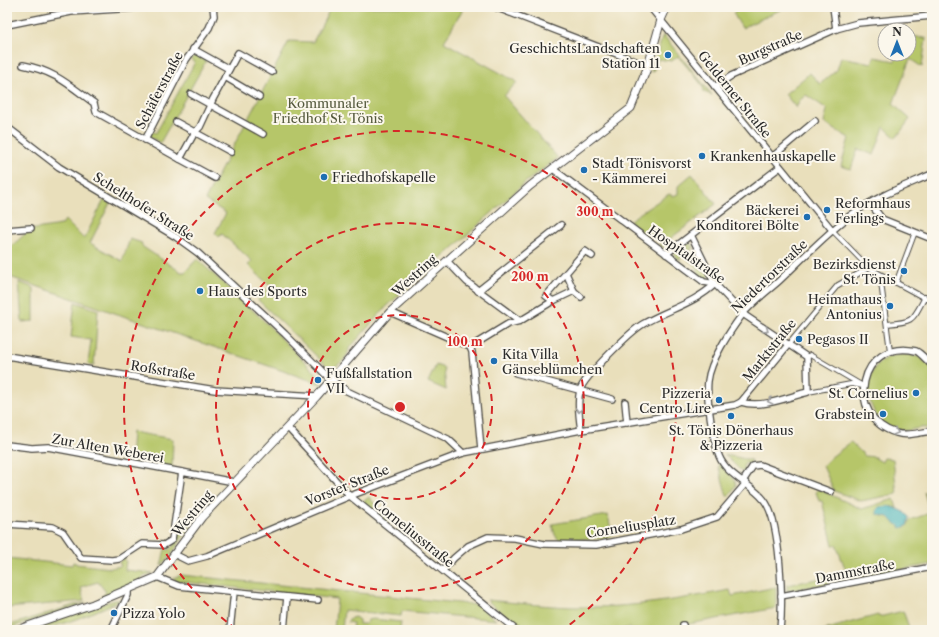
<svg xmlns="http://www.w3.org/2000/svg" width="939" height="637" font-family="'Libre Caslon Text',serif">
	<style>
		.green { fill: #b6c669; stroke: #70784a }
		.water { fill: #3fb0b6; stroke: #356e70 }
		.lines { fill: none; stroke-linecap: round; stroke-linejoin: round }
		.pedestrian-casing { stroke: #484641; stroke-width: 6 }
		.minor-casing { stroke: #484641; stroke-width: 8 }
		.tertiary-casing { stroke: #484641; stroke-width: 9 }
		.pedestrian { stroke: #fff; stroke-width: 4 }
		.minor { stroke: #fff; stroke-width: 5.5 }
		.tertiary { stroke: #fff; stroke-width: 7 }
		.oneway { stroke: #a0a0a0 }
		.ring { fill: none; stroke: #d62828; stroke-width: 2; stroke-dasharray: 7 5 }
		.poi-dot { fill: #1f6fb2; stroke: #fbf7ec; stroke-width: 1.5 }
		.labels { text-anchor: middle; dominant-baseline: central; stroke-width: 4; stroke-linejoin: round; paint-order: stroke }
		.street-label { font-size: 13px; fill: #2b2b2b; stroke: #fbf7ec }
		.poi-label { font-size: 13px; fill: #2b2b2b; stroke: #fbf7ec; text-anchor: start }
		.park-label { font-size: 13px; fill: #555a3e; stroke: #fbf7ec }
		.centre { fill: #d62828; stroke: #fbf7ec; stroke-width: 2 }
		.ring-label { font-size: 12px; text-anchor: middle; font-weight: bold; fill: #d62828; stroke: #fbf7ec; stroke-width: 4; stroke-linejoin: round; paint-order: stroke }
	</style>
	<rect width="100%" height="100%" fill="#fbf7ec"/>
	<filter id="ink" filterUnits="userSpaceOnUse"><feTurbulence type="fractalNoise" baseFrequency=".025" numOctaves="2"/><feDisplacementMap in="SourceGraphic" scale="8" xChannelSelector="R" yChannelSelector="G"/><feConvolveMatrix kernelMatrix="1 2 1 2 8 2 1 2 1" color-interpolation-filters="sRGB"/></filter>
	<filter id="wash" filterUnits="userSpaceOnUse"><feTurbulence type="fractalNoise" baseFrequency=".012" numOctaves="4" result="noise"/><feDisplacementMap in="SourceGraphic" scale="16" xChannelSelector="R" yChannelSelector="G"/><feGaussianBlur stdDeviation="0.9" result="paint"/><feColorMatrix in="noise" values="0 0 0 0 0 0 0 0 0 0 0 0 0 0 0 0 0 1.4 0 .05"/><feComposite in="paint" operator="in"/></filter>
	<g filter="url(#wash)">
		<rect width="100%" height="100%" fill="#e9dfbb"/>
		<g class="green">
			<path d="M331,7h133l-20,35 73,40 -13,14 54,62 -31,23 -105,95 -3,1 -35,32 -35,40c-1,9 -11,18 -20,19l-71,-68 12,-14 -22,-21 4,-4 -30,-27 -3,3 -4,-4 11,-20 -21,-13 84,-159 24,1z"/>
			<path d="M746,7h40l-44,21 -9,-15z"/>
			<path d="M663,35l49,60 -8,-3 -1,-6 -25,-30 -6,5 -14,-2 -5,13h-2z"/>
			<path d="M909,36l17,2 -4,29 -12,-8 -17,45 17,15 -14,19 -12,-11 -10,28 -16,-6 -7,20 -10,-3 8,-28 -25,-15 3,-14 -21,-14 -7,6 -3,7 -11,-14 25,-21 10,11 17,-14 4,-13 31,6 2,-6 21,4 3,-7h11z"/>
			<path d="M195,55l11,6 -46,82 -10,-7 1,-5 5,2 39,-71 -4,-2z"/>
			<path d="M692,174l24,30 -49,37 4,5 -4,2 -7,-3 3,-4 -11,-8 -3,4 -19,-15 3,-4 36,-24 4,2 5,-2v-8z"/>
			<path d="M104,200l6,3 -20,40 32,18 8,-22 12,4 -1,1 2,3 38,25h4l12,-13 63,58 58,58 3,6v3l-314,-108v-25l22,-21 32,-5 4,-5 19,19z"/>
			<path d="M685,243h4l6,5h-5l13,24h5l1,5 -2,2h-3l-6,-5v-6l-17,-14 -1,6 -6,-5 2,-5 3,4 9,-7z"/>
			<path d="M19,282l15,6v33l-12,1z"/>
			<path d="M75,302l23,8 -4,55 -6,-1 3,-24 -20,-3z"/>
			<path d="M906,354l13,3 13,11v61c-2,0 -3,-1 -5,-1 -12,-2 -20,7 -36,0 -23,-11 -30,-45 -13,-64 7,-8 18,-9 28,-10z"/>
			<path d="M436,365l8,3 2,22 -18,-8z"/>
			<path d="M132,432l41,7 -1,29 -42,-7z"/>
			<path d="M851,442l14,14 10,1v1l7,4 2,-4 9,1 4,35 -36,7 -27,-10 -11,-25 7,-8z"/>
			<path d="M725,455l26,5 -1,4 -5,-1 -2,5 3,2 -4,2z"/>
			<path d="M718,465h3l14,15 1,5 -7,11h-2z"/>
			<path d="M818,489l44,20 32,-10 3,9 -8,-2 -8,10 7,1 19,9 3,-6 20,-7 -6,-21 8,-2v74l-145,27v-6l60,-12 -11,-28h-3l-11,-44h-3l-3,-9z"/>
			<path d="M215,494l-26,34 -18,27 -10,11 4,-17 4,1 5,-5 7,-18z"/>
			<path d="M369,497l19,24 2,1 -2,1 -23,-17 -2,-4z"/>
			<path d="M608,515l4,20 -3,3 -50,2 -4,-5 -3,-11z"/>
			<path d="M7,558l65,7 1,-3 3,1v1l34,4 11,-2 -2,-4 5,-4 2,3 -1,9 28,3 -10,4 -4,6 -40,16 7,-7 -8,-10 -17,5 3,14 -77,7z"/>
			<path d="M181,575l297,30 18,15 -94,-9 -1,5 -57,-6 -2,20h-8l3,-31 -162,-18 -2,-3z"/>
			<path d="M776,587v21l-120,22h-23l-3,-2 -22,2h-80l-4,-4 -9,-1 -28,-25c31,3 63,7 94,7 51,1 100,-8 149,-17l2,6z"/>
			<path d="M114,600h7c-29,13 -64,30 -96,30z"/>
			<path d="M87,603l-80,26v-3l67,-21z"/>
			<path d="M903,611l7,19h-87l55,-15 1,2z"/>
			<path d="M355,617l4,3v4h7l2,-4 4,-1 29,3 -1,8h-48l1,-7 -6,-1 4,-4z"/>
		</g>
		<path class="water" d="M889,506l14,5 6,6 -2,9 -6,2 -13,-11 -11,-3v-4l2,-3z"/>
	</g>
	<g filter="url(#ink)">
		<g class="lines">
			<defs>
				<g id="pedestrian">
					<path d="M833,231l36,37 63,34"/>
					<path d="M880,275l10,76"/>
					<path d="M896,283l19,-51"/>
					<path d="M887,324c27,-2 25,-3 38,-27"/>
					<path d="M788,345l50,-60 31,-17"/>
					<path d="M807,357l3,-2 53,31 -12,-2 -43,8"/>
				</g>
				<g id="minor">
					<path d="M495,7l153,59"/>
					<path d="M650,7l183,224"/>
					<path d="M833,7l3,22"/>
					<path d="M7,25l64,-13 80,-5"/>
					<path d="M193,49l36,20"/>
					<path d="M23,65c32,6 46,20 71,38l2,9 84,47 15,-27 5,-5 13,-28 25,-46 34,19"/>
					<path d="M225,77l34,20"/>
					<path d="M715,87l16,-11 105,-47 22,-6 74,-7"/>
					<path d="M191,94l72,40"/>
					<path d="M176,122l55,30"/>
					<path d="M7,127l52,40 117,70 22,16 87,81 43,43 19,14 101,48 15,14"/>
					<path d="M145,140l41,-80 23,-32 5,-12 -1,-9"/>
					<path d="M772,157l43,-36"/>
					<path d="M180,159l35,19"/>
					<path d="M870,203l12,16 50,20"/>
					<path d="M7,230l24,-2"/>
					<path d="M666,254l114,-87"/>
					<path d="M447,261l20,21 53,39"/>
					<path d="M478,291l83,-66"/>
					<path d="M574,291l-8,-18 19,-22 7,5"/>
					<path d="M553,301l-7,-5 20,-23"/>
					<path d="M390,312l80,35 2,5 9,97"/>
					<path d="M470,347l38,-23 12,-3 33,-20 21,-10 7,6"/>
					<path d="M7,356l208,34 102,6"/>
					<path d="M932,365c-5,-4 -11,-12 -16,-14 -58,-13 -72,66 -20,82 11,4 25,-1 36,-2"/>
					<path d="M516,373l96,26"/>
					<path d="M625,402l2,21"/>
					<path d="M741,402l47,-57"/>
					<path d="M288,428l62,68 166,134"/>
					<path d="M581,430c-2,-13 -4,-28 -1,-40 4,-13 51,-59 63,-66 24,-14 52,-21 72,-40l-24,-49"/>
					<path d="M7,445l25,3 16,-1 134,25"/>
					<path d="M743,481l10,-15 7,-1 71,27"/>
					<path d="M7,524l46,3 10,5 18,26 31,2 7,-1 23,-15 22,1 8,-5 10,-68 52,10"/>
					<path d="M174,554l14,7 19,-5 143,-60 113,-43 118,-23 154,-25 6,-3c20,7 47,-5 67,-10l-1,-35 -64,-43 -28,-30 -11,-2 -151,-113"/>
					<path d="M443,570l11,-12 14,-12 20,-9 27,1 29,6 52,1 85,-16 36,-12 29,-34"/>
					<path d="M157,577l22,9 139,14"/>
					<path d="M781,596l151,-29"/>
					<path d="M683,625l1,5"/>
					<path d="M111,630l17,-35v-5"/>
					<path d="M230,630l4,-38"/>
					<path d="M284,630l3,-33"/>
					<path d="M780,630c3,-28 1,-109 -16,-130 -12,-16 -37,-24 -45,-44 -6,-16 -13,-58 -11,-75 2,-20 22,-50 34,-66 10,-13 26,-24 38,-35 23,-22 46,-46 71,-65 24,-18 54,-29 81,-41"/>
				</g>
				<path id="tertiary" d="M16,630l77,-26 64,-27 45,-60 115,-121 73,-84 140,-126 101,-78 17,-42 13,-46 5,-11 3,-2"/>
			</defs>
			<use href="#pedestrian" class="pedestrian-casing"/>
			<use href="#minor" class="minor-casing"/>
			<use href="#tertiary" class="tertiary-casing"/>
			<use href="#pedestrian" class="pedestrian"/>
			<use href="#minor" class="minor"/>
			<use href="#tertiary" class="tertiary"/>
		</g>
		<defs><path id="oneway-chevron" d="M-2-3.5L2.5 0L-2 3.5" fill="none" stroke-width="1.6" stroke-linecap="round" stroke-linejoin="round"/></defs>
		<g class="oneway">
			<use href="#oneway-chevron" transform="translate(766 330) rotate(35)"/>
			<use href="#oneway-chevron" transform="translate(770 401) rotate(166)"/>
			<use href="#oneway-chevron" transform="translate(579 410) rotate(90)"/>
			<use href="#oneway-chevron" transform="translate(896 432) rotate(15)"/>
		</g>
	</g>
	<g class="ring">
		<circle cx="400" cy="407" r="92"/>
		<circle cx="400" cy="407" r="184"/>
		<path d="M236 629A276 276 0 1 1 564 629"/>
	</g>
	<g class="poi-dot">
		<circle cx="668" cy="55" r="4"/>
		<circle cx="702" cy="156" r="4"/>
		<circle cx="584" cy="170" r="4"/>
		<circle cx="324" cy="177" r="4"/>
		<circle cx="827" cy="210" r="4"/>
		<circle cx="807" cy="217" r="4"/>
		<circle cx="904" cy="271" r="4"/>
		<circle cx="200" cy="291" r="4"/>
		<circle cx="890" cy="306" r="4"/>
		<circle cx="799" cy="339" r="4"/>
		<circle cx="494" cy="361" r="4"/>
		<circle cx="318" cy="380" r="4"/>
		<circle cx="916" cy="393" r="4"/>
		<circle cx="719" cy="400" r="4"/>
		<circle cx="883" cy="414" r="4"/>
		<circle cx="731" cy="416" r="4"/>
		<circle cx="114" cy="613" r="4"/>
	</g>
	<g class="labels">
		<g class="street-label">
			<text transform="translate(770 47) rotate(-24)">Burgstraße</text>
			<text transform="translate(159 90) rotate(-62)">Schäferstraße</text>
			<text transform="translate(735 94) rotate(51)">Gelderner Straße</text>
			<text transform="translate(144 206) rotate(32)">Schelthofer Straße</text>
			<text transform="translate(687 254) rotate(35)">Hospitalstraße</text>
			<text transform="translate(414 275) rotate(-42)">Westring</text>
			<text transform="translate(769 276) rotate(-44)">Niedertorstraße</text>
			<text transform="translate(769 350) rotate(-51)">Marktstraße</text>
			<text transform="translate(163 370) rotate(9)">Roßstraße</text>
			<text transform="translate(108 448) rotate(10)">Zur Alten Weberei</text>
			<text transform="translate(347 485) rotate(-22)">Vorster Straße</text>
			<text transform="translate(192 513) rotate(-50)">Westring</text>
			<text transform="translate(631 526) rotate(-9)">Corneliusplatz</text>
			<text transform="translate(414 533) rotate(39)">Corneliusstraße</text>
			<text transform="translate(855 571) rotate(-11)">Dammstraße</text>
		</g>
		<g class="poi-label">
			<text x="660" y="48" text-anchor="end">GeschichtsLandschaften<tspan x="660" dy="15">Station 11</tspan></text>
			<text x="710" y="156">Krankenhauskapelle</text>
			<text x="592" y="163">Stadt Tönisvorst<tspan x="592" dy="15">- Kämmerei</tspan></text>
			<text x="332" y="177">Friedhofskapelle</text>
			<text x="835" y="203">Reformhaus<tspan x="835" dy="15">Ferlings</tspan></text>
			<text x="799" y="210" text-anchor="end">Bäckerei<tspan x="799" dy="15">Konditorei Bölte</tspan></text>
			<text x="896" y="264" text-anchor="end">Bezirksdienst<tspan x="896" dy="15">St. Tönis</tspan></text>
			<text x="208" y="291">Haus des Sports</text>
			<text x="882" y="299" text-anchor="end">Heimathaus<tspan x="882" dy="15">Antonius</tspan></text>
			<text x="807" y="339">Pegasos II</text>
			<text x="502" y="354">Kita Villa<tspan x="502" dy="15">Gänseblümchen</tspan></text>
			<text x="326" y="373">Fußfallstation<tspan x="326" dy="15">VII</tspan></text>
			<text x="711" y="393" text-anchor="end">Pizzeria<tspan x="711" dy="15">Centro Lire</tspan></text>
			<text x="908" y="393" text-anchor="end">St. Cornelius</text>
			<text x="875" y="414" text-anchor="end">Grabstein</text>
			<text x="731" y="430" text-anchor="middle">St. Tönis Dönerhaus<tspan x="731" dy="15">&amp; Pizzeria</tspan></text>
			<text x="122" y="613">Pizza Yolo</text>
		</g>
		<g class="park-label">
			<text x="328" y="103">Kommunaler<tspan x="328" dy="15">Friedhof St. Tönis</tspan></text>
		</g>
	</g>
	<circle cx="400" cy="407" r="6" class="centre"/>
	<g class="ring-label">
		<text x="595" y="216">300 m</text>
		<text x="530" y="281">200 m</text>
		<text x="465" y="346">100 m</text>
	</g>
	<rect width="939" height="637" fill="none" stroke="#fbf7ec" stroke-width="24"/>
	<g transform="translate(897 42)"><circle r="19" fill="#fbf7ec" stroke="#a8a59f"/>
	<path d="M0-3L7 15L0 10L-7 15Z" fill="#1f6fb2"/>
	<text y="-6" font-size="11" font-weight="bold" text-anchor="middle" fill="#2b2b2b">N</text>
	</g>
</svg>
